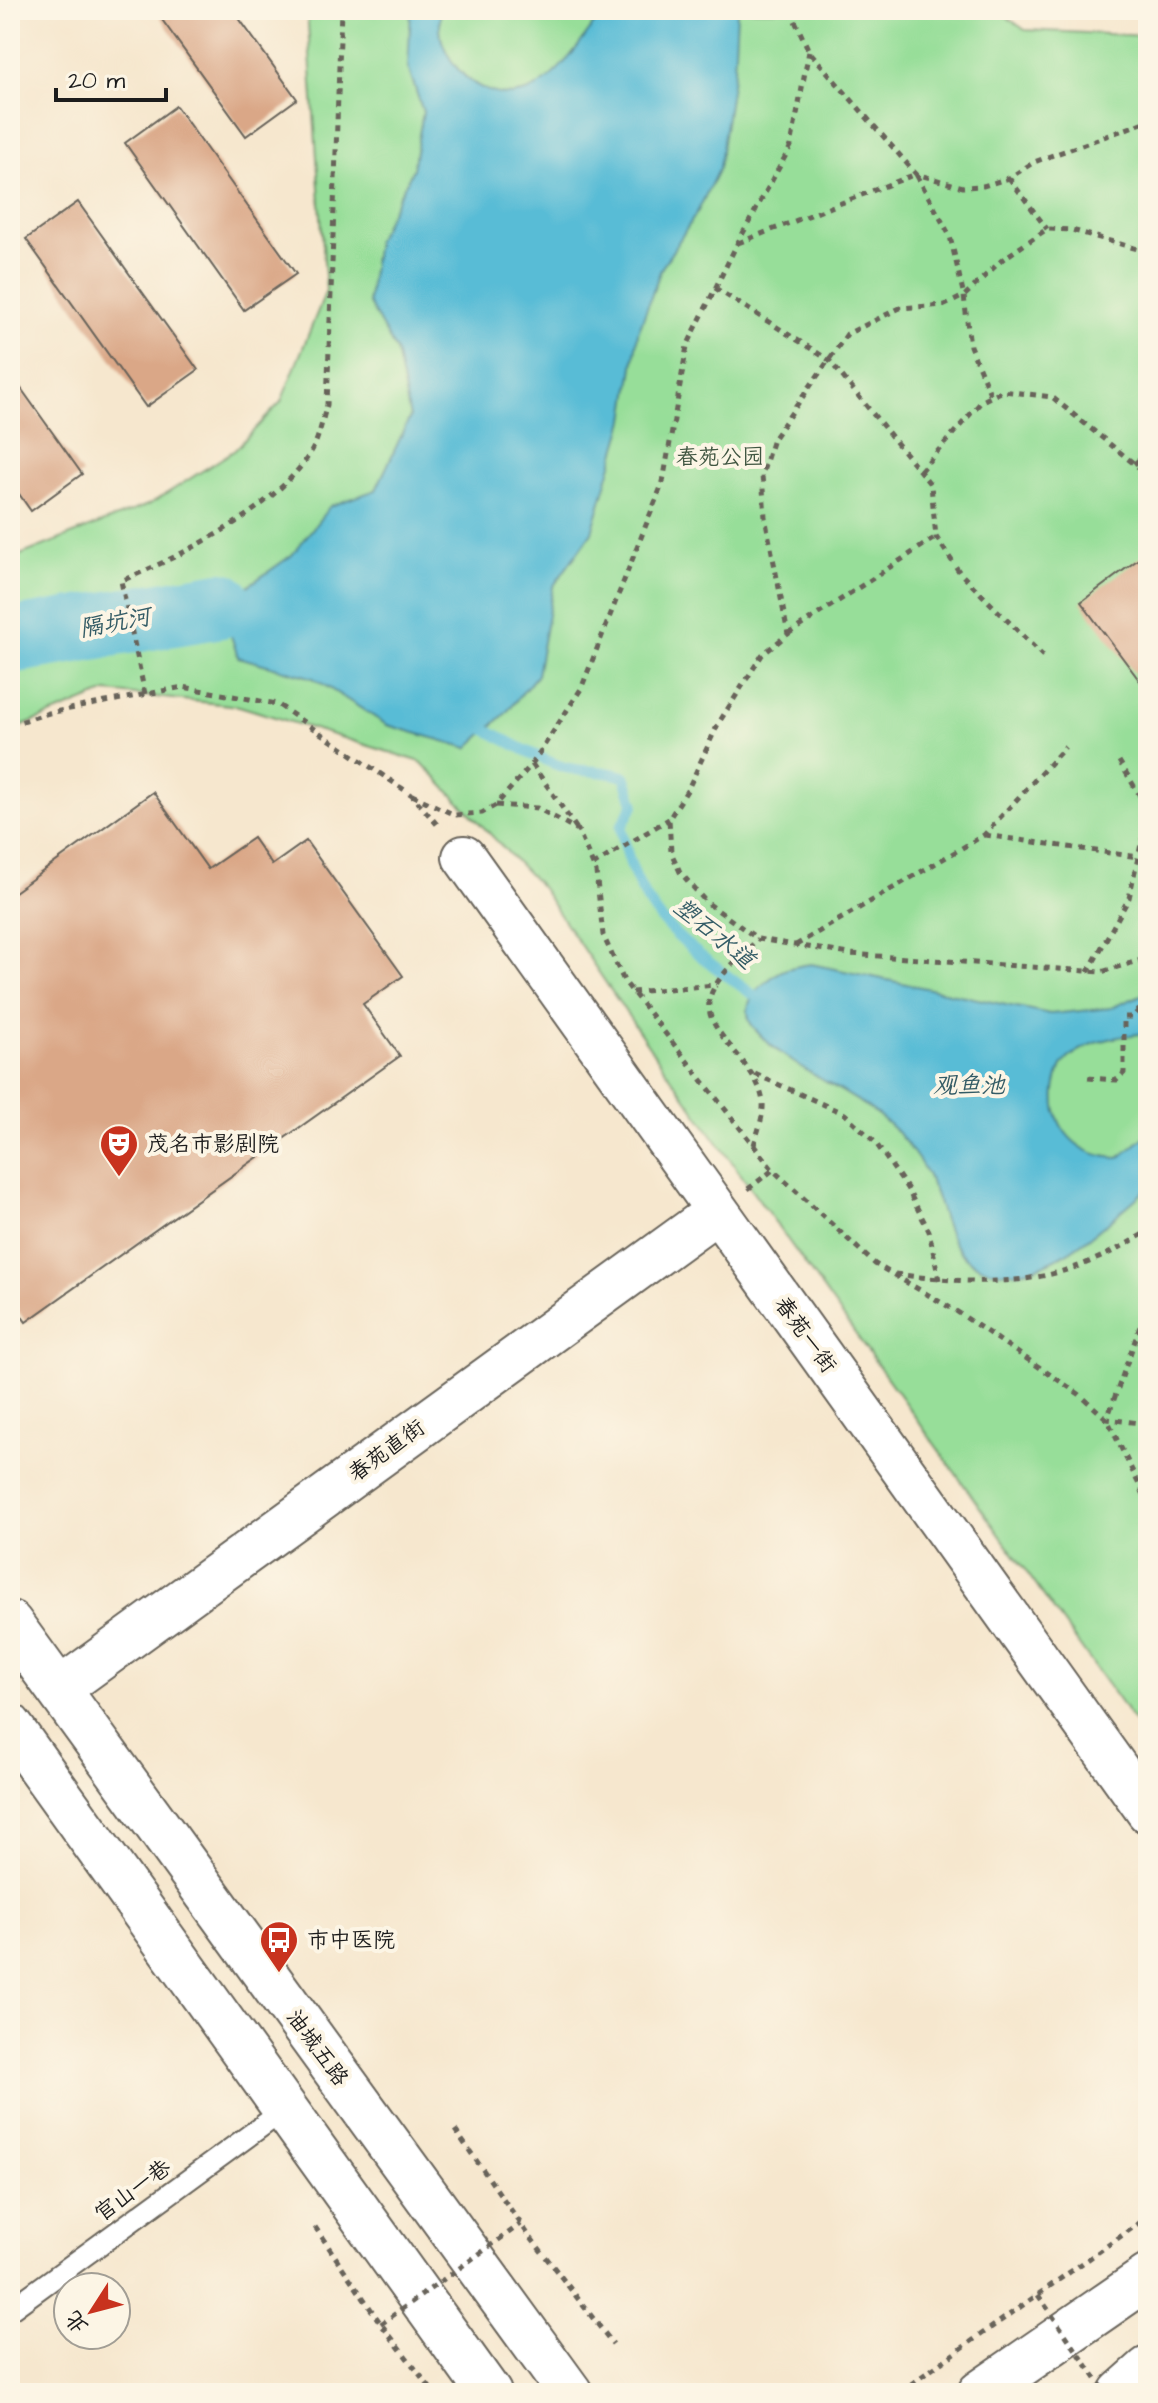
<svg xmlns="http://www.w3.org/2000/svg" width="1158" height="2403" font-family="'Architects Daughter','LXGW WenKai TC',sans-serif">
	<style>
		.green { fill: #97de99; stroke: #5a7d5a; stroke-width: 2 }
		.water { fill: #58bcd6; stroke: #3a6c79; stroke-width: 2 }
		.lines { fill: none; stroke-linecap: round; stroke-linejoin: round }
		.stream { stroke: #58bcd6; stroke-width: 11 }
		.river { stroke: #58bcd6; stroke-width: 66 }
		.building { fill: #daa787 }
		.lane-casing { stroke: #68635a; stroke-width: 24 }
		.street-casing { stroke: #68635a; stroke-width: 46 }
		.secondary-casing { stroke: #68635a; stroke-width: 48 }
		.primary-casing { stroke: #68635a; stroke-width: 48 }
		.path { stroke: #68635a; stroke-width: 5; stroke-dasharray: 6 6; stroke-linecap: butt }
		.lane { stroke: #fff; stroke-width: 20 }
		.street { stroke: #fff; stroke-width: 42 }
		.secondary { stroke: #fff; stroke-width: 44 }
		.primary { stroke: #fff; stroke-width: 44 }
		.path-bridge { stroke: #68635a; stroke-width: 5; stroke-dasharray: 6 6; stroke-linecap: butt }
		.labels { text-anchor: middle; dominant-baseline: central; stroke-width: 8; stroke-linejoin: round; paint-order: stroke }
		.park-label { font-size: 22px; fill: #415642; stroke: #fcf5e5 }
		.poi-label { font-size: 22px; fill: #1c1c1c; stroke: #fcf5e5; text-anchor: start }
		.street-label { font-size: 22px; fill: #1c1c1c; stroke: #fcf5e5 }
		.water-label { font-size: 24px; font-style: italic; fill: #345c66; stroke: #fcf5e5 }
	</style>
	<rect width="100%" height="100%" fill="#fcf5e5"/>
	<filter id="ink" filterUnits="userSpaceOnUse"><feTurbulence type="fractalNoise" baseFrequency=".0125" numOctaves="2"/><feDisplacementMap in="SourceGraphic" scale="16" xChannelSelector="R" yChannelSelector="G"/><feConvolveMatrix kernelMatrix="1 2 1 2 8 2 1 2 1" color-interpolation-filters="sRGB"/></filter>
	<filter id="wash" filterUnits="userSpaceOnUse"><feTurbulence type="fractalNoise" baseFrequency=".006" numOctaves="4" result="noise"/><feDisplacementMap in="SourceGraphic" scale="32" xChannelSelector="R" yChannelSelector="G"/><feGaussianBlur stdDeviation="1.8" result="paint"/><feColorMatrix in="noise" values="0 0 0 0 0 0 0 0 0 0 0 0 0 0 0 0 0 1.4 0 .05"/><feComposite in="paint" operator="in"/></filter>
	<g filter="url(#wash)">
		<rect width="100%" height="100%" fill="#f6e7ce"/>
		<path class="green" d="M307,10h690l28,20 123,6v1705l-496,-690 -111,-164 -120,-125 -182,-56 -132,-14 -97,39v-172l140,-55 85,-54 46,-48 45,-111z"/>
		<g class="water">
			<path d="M411,10h29c0,9 -1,22 2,31 14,42 63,72 102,41 24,-19 43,-47 59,-72h132l2,3 -3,58 -15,97 -21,43 -37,58 -23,64 -13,87 -33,112 -39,55 -16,88 -31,38 -38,35 -81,-23 -74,-47 -75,-21 -17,-52 71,-50 38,-49 46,-16 34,-73 -14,-66 -28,-49 8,-61 37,-72 10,-57 -15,-45z"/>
			<path d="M811,964l239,50 61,-6 37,-16v41c-26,3 -56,6 -78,24 -10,8 -13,20 -15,33 -4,40 25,67 64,68l29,-24v54c-37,32 -98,92 -150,84 -53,-8 -51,-57 -70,-96 -7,-14 -21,-33 -32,-45 -41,-42 -105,-58 -143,-104 -9,-12 -5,-28 5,-38 21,-19 25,-21 53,-25z"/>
		</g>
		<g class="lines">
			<path class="stream" d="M487,730c25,13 49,28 76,37 21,6 41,2 62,10l9,27 -13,23c16,90 62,116 131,167"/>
			<path class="river" d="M10,641l211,-36"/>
		</g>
		<g id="blocks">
			<g class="building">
				<path d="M155,10h78l64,89 -51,37z"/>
				<path d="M176,106l120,168 -52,36 -119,-167z"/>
				<path d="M78,202l120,168 -52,37 -120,-168z"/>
				<path d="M10,373l72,101 -51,37 -21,-30z"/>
				<path d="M1148,552v140l-67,-90z"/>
				<path d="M153,792l55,77 45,-31 19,27 34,-24 97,135 -40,28 37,52 -374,266 -16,-22v-405z"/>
			</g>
		</g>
	</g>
	<g filter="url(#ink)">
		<use href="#blocks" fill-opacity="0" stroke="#68635a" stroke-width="2"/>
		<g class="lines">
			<defs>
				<path id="lane" d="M10,2310l274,-200"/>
				<g id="street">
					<path d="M464,857l684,955"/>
					<path d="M58,1690l658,-478"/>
				</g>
				<g id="secondary">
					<path d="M980,2393l168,-116"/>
					<path d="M1121,2393l27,-24"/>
				</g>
				<g id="primary">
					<path d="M10,1623l560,770"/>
					<path d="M10,1726l479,667"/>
				</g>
			</defs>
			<use href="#lane" class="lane-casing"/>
			<use href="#street" class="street-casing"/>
			<use href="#secondary" class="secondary-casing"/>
			<use href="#primary" class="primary-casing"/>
			<g class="path">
				<path d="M790,10l19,41 107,123 47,13 20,-1 26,-8 25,-16 114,-41"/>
				<path d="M1009,178l38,51"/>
				<path d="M738,243l178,-69 34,62 14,60 6,50 21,50"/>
				<path d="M1148,252l-76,-22 -25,-1 -44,30 -39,37 -19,9 -45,3 -53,26 -74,105 -11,36 3,42 23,117 -26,21 -44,69 -30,65 -19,30 2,33 9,20 26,30 52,37 92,15 251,18 47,-14"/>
				<path d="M715,288l114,72 102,125 5,52 24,36 83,83"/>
				<path d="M1134,464l14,-11"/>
				<path d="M920,471l62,-70 21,-10 49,6 96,78"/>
				<path d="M788,634l148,-97"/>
				<path d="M145,694l-24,-113c62,-26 153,-70 190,-129 8,-13 11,-32 16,-47l14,-395"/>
				<path d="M10,725l39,-12 134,-26 94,17 135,91 28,33"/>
				<path d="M1119,761l29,48"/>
				<path d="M532,764l45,65"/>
				<path d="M412,795l43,20 27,-2 14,-8 36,-41 49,-75 82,-207 24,-136 50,-102 54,-98 18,-95"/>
				<path d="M496,805l41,3 41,22 18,42 7,63 21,46 149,189 102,94 81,47 123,83 28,25 41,84"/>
				<path d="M985,835l153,22"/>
				<path d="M593,865l76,-46"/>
				<path d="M796,945l188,-110 81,-88"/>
				<path d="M1088,972l41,-74 19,-85"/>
				<path d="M632,992l85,-7"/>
				<path d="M755,1074l90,40 30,28 32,46 22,43 10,49"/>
				<path d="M1088,1078l29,2 7,-7v-56h9l15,-18"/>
				<path d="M754,1145c3,-12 10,-29 9,-42 -4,-40 -58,-69 -54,-101 3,-23 34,-47 49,-63"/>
				<path d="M748,1189l25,-19"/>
				<path d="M895,1274c101,13 164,14 253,-43"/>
				<path d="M1148,1304l-41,115 41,5"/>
				<path d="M455,2130l73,104 85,110"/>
				<path d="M315,2227l66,97 53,69"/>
				<path d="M911,2384l237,-167"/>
			</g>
			<use href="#lane" class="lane"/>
			<use href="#street" class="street"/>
			<use href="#secondary" class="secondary"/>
			<use href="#primary" class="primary"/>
			<g class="path-bridge">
				<path d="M1038,2295l68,98"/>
				<path d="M381,2324l140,-100"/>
			</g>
		</g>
	</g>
	<defs>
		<symbol id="theatre-pin" viewBox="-11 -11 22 30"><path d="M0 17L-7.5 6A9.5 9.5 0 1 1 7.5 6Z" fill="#c8321e" stroke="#fcf5e5"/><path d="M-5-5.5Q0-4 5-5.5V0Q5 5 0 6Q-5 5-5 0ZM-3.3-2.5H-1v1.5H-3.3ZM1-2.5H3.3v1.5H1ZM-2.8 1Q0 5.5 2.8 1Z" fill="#fff"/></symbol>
		<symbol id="bus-pin" viewBox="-11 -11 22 30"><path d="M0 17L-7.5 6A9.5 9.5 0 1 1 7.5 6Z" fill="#c8321e" stroke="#fcf5e5"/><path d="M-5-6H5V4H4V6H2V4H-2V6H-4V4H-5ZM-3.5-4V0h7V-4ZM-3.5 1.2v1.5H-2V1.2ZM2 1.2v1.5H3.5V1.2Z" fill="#fff"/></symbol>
	</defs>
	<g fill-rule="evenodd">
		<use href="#theatre-pin" x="97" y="1122" width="44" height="60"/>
		<use href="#bus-pin" x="257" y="1918" width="44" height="60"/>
	</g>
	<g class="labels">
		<g class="park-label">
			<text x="720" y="457">春苑公园</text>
		</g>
		<g class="poi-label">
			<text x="147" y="1144">茂名市影剧院</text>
			<text x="307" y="1940">市中医院</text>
		</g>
		<g class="street-label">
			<text transform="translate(805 1335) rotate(54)">春苑一街</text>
			<text transform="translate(387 1451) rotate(-36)">春苑直街</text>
			<text transform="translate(317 2048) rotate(54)">油城五路</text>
			<text transform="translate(133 2191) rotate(-36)">官山一巷</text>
		</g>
		<g class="water-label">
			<text transform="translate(115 623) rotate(-10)">隔坑河</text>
			<text transform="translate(714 934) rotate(39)">塑石水道</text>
			<text x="969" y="1086">观鱼池</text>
		</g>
	</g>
	<rect width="1158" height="2403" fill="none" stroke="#fcf5e5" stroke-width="40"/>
	<g transform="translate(92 2311) rotate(234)"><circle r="38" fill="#fcf5e5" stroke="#a29e95" stroke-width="2"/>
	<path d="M0-6L14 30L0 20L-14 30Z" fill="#c8321e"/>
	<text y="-12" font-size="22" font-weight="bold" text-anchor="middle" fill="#1c1c1c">北</text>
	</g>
	<path d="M56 88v12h110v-12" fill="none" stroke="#1c1c1c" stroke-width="4"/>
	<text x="68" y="88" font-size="24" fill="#1c1c1c" stroke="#fcf5e5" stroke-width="6" paint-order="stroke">20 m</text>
</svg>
